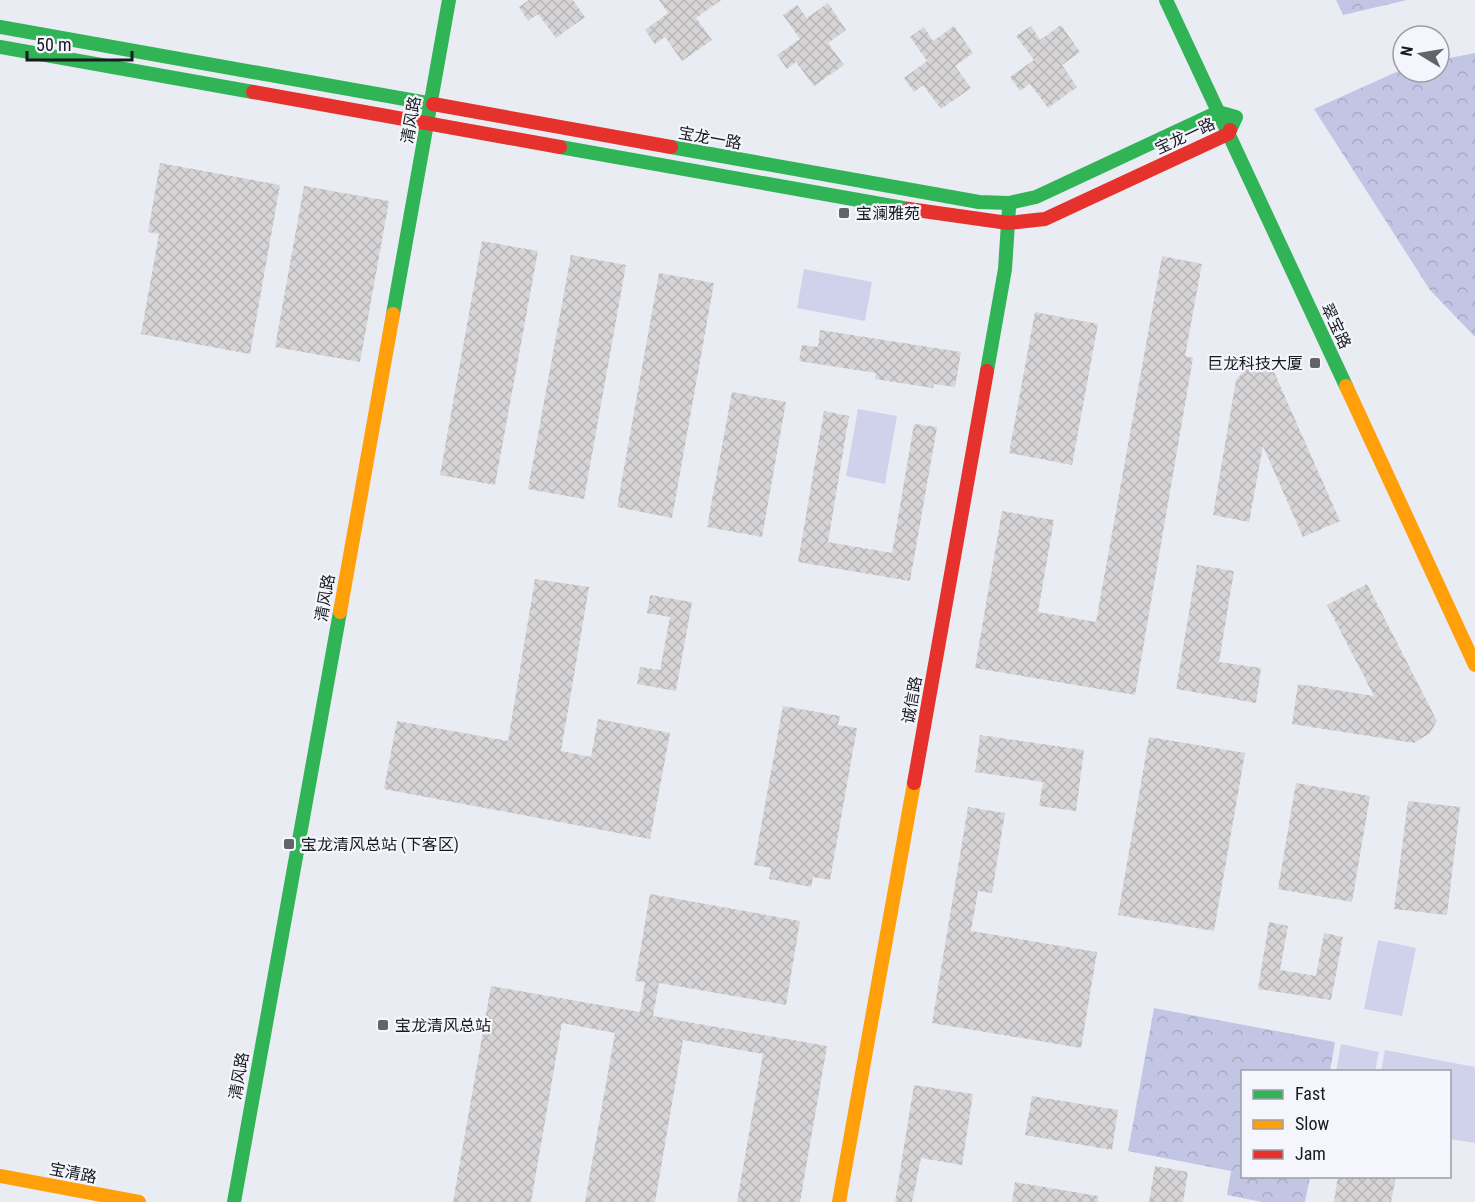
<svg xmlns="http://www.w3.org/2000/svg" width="1475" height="1202" font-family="'Roboto Condensed','Noto Sans SC',sans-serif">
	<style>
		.green { fill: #d0d2ec }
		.forest { fill: url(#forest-crowns) }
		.building { fill: url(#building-cross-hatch) }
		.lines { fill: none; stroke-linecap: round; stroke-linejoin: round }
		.fast { stroke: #30b455; stroke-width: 14 }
		.slow { stroke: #ff9f0a; stroke-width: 14 }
		.jam { stroke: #e5322d; stroke-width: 14 }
		.poi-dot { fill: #62646a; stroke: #f5f6fd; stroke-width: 2 }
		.labels { text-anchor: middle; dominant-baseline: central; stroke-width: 4.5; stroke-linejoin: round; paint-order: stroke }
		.street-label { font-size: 16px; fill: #191a20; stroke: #f5f6fd }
		.poi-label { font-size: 16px; fill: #191a20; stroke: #f5f6fd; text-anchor: start }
	</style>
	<defs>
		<pattern id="forest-crowns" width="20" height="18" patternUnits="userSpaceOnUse" patternTransform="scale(1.5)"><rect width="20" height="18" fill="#c2c6e4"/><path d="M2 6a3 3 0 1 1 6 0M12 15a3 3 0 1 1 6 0" fill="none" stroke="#a6aac3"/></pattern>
		<pattern id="building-cross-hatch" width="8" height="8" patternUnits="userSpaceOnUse" patternTransform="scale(1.5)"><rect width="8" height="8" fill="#d6d4d5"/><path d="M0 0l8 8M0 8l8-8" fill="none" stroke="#b7b5b7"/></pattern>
	</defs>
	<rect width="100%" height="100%" fill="#eaecf4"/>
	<g class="green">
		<path d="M804,269l68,13 -7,39 -68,-13z"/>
		<path d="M858,409l39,7 -12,68 -39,-8z"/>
		<path d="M1378,940l38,8 -14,68 -38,-7z"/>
		<path d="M1341,1044l38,8 -4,19h-39z"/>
		<path d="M1385,1050l90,17v76l-25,-4v-67l-69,-1z"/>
	</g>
	<g class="forest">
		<path d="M1336,0h71l-64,15z"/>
		<path d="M1475,53v284l-45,-47 -116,-181 89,-40v3h36v-12z"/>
		<path d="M1154,1008l181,34 -5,29 -88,1v104l68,1 -5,25h-43l-35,-7 4,-24 -103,-20z"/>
	</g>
	<g class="building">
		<path d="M529,0h44l12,17 -29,21 -18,-24 -10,7 -9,-14z"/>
		<path d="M659,0h62l-25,18 16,22 -30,21 -17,-24 -10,7 -10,-14 23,-17z"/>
		<path d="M828,3l18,27 -18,13 16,22 -30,21 -18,-24 -9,7 -10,-14 23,-16 -17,-24 14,-10 10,13z"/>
		<path d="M1061,25l19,27 -18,13 15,22 -29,21 -18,-24 -10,7 -10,-14 24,-17 -18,-24 15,-10 9,14z"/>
		<path d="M954,26l19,27 -18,13 16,22 -30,21 -18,-24 -9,7 -10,-14 23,-17 -17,-24 14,-10 9,14z"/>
		<path d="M160,163l120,22 -30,169 -109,-20 18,-100 -11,-2z"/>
		<path d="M304,186l85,15 -29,161 -85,-15z"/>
		<path d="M482,241l56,10 -43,234 -55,-10z"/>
		<path d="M571,255l55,10 -42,234 -56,-10z"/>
		<path d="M1162,256l40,8 -17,92 8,2 -58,337 -160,-27 27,-157 52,9 -16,92 58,10z"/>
		<path d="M659,273l55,10 -42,235 -55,-11z"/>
		<path d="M1035,312l63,12 -26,141 -63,-12z"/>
		<path d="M820,330l141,22 -6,35 -21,-3 -1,4 -58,-9 1,-6 -77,-12 3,-16 16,2z"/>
		<path d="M1263,366l11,6 66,149 -37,16 -40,-91 -14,76 -36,-7 23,-135 11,-12z"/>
		<path d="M732,392l54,10 -24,135 -55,-10z"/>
		<path d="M824,411l25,5 -21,126 64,11 22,-129 23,3 -27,154 -112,-19z"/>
		<path d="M1197,565l37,6 -15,91 42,6 -5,35 -80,-14z"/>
		<path d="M535,579l54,8 -28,164 30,6 7,-38 72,14 -20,106 -266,-50 13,-68 111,20z"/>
		<path d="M1367,584l70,137 -7,12 -16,10 -122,-19 6,-40 76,12 -47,-91z"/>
		<path d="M650,595l42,7 -16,89 -39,-7 3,-17 20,3 10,-53 -23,-4z"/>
		<path d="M783,706l57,10 -2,9 19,3 -27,152 -17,-3 -2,10 -42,-8 2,-11 -17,-3z"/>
		<path d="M980,735l104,15 -8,61 -37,-5 4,-24 -68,-10z"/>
		<path d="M1149,737l96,16 -31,178 -96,-16z"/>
		<path d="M1296,783l74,13 -18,106 -74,-13z"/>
		<path d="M1408,801l52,6 -13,108 -53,-6z"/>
		<path d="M968,807l37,6 -13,80 -14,-2 -7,40 126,21 -16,96 -149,-25z"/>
		<path d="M650,894l150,27 -14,84 -127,-22 -6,33 174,30 -27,156h-63l26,-148 -80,-14 -28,162h-70l30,-169 -53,-10 -31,179h-78l38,-216 149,26 5,-30 -10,-1z"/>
		<path d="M1269,922l19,4 -8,44 36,6 8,-43 19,4 -12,63 -73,-11z"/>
		<path d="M914,1085l59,9 -11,71 -41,-7 -9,44h-17z"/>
		<path d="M1032,1096l86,14 -6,40 -87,-15z"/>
		<path d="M1155,1166l33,6 -5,30h-34z"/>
		<path d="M1338,1176h58l-5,26h-57z"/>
		<path d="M1015,1182l83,14v6h-86z"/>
	</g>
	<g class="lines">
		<g class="fast">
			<path d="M1166,0l180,386"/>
			<path d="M0,27l433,77"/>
			<path d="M0,47l253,45"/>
			<path d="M560,147l349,62"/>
			<path d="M671,147l308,55 30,1 27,-6 182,-85 18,5 -6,13"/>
			<path d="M393,314l56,-314"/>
			<path d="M987,371l18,-102 4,-61"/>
			<path d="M234,1202l106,-590"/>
		</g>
		<g class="slow">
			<path d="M1346,386l129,279"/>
			<path d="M340,612l53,-298"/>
			<path d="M0,1176l139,26"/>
			<path d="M839,1202l75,-419"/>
		</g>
		<g class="jam">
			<path d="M253,92l307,55"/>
			<path d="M433,104l238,43"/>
			<path d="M909,209l99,14 37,-4 183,-85 2,-4"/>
			<path d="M914,783l73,-412"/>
		</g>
	</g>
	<g class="poi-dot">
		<rect x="838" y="207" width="12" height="12" rx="3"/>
		<rect x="1309" y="357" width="12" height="12" rx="3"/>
		<rect x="283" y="838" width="12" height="12" rx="3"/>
		<rect x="377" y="1019" width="12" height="12" rx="3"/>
	</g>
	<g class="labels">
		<g class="street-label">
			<text transform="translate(411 120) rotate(-80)">清风路</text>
			<text transform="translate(1185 136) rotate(-25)">宝龙一路</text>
			<text transform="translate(710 138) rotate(10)">宝龙一路</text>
			<text transform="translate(1336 326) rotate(65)">翠宝路</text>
			<text transform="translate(325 598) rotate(-80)">清风路</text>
			<text transform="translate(912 700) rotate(-80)">诚信路</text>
			<text transform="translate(239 1076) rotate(-80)">清风路</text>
			<text transform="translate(73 1173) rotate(11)">宝清路</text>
		</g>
		<g class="poi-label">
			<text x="856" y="213">宝澜雅苑</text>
			<text x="1303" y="363" text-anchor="end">巨龙科技大厦</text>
			<text x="301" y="844">宝龙清风总站 (下客区)</text>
			<text x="395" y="1025">宝龙清风总站</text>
		</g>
	</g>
	<rect x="1241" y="1070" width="210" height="108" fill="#f5f6fd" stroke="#9d9ea5" stroke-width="1.5"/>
	<rect x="1253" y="1090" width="30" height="9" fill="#30b455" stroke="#9d9ea5" stroke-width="1.5"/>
	<text x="1295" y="1100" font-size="18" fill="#191a20">Fast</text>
	<rect x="1253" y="1120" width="30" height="9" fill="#ff9f0a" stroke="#9d9ea5" stroke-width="1.5"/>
	<text x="1295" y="1130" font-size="18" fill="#191a20">Slow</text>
	<rect x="1253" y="1150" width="30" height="9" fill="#e5322d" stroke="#9d9ea5" stroke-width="1.5"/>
	<text x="1295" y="1160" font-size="18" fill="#191a20">Jam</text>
	<g transform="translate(1421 54) rotate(281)"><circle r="28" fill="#f5f6fd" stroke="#9d9ea5" stroke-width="1.5"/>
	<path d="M0-4.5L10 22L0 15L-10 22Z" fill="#62646a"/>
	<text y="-9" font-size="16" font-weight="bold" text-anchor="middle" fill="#191a20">N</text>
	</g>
	<path d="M27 51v9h105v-9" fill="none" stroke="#191a20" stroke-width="3"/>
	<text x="36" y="51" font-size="18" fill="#191a20" stroke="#f5f6fd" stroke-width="4.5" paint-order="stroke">50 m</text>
</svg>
